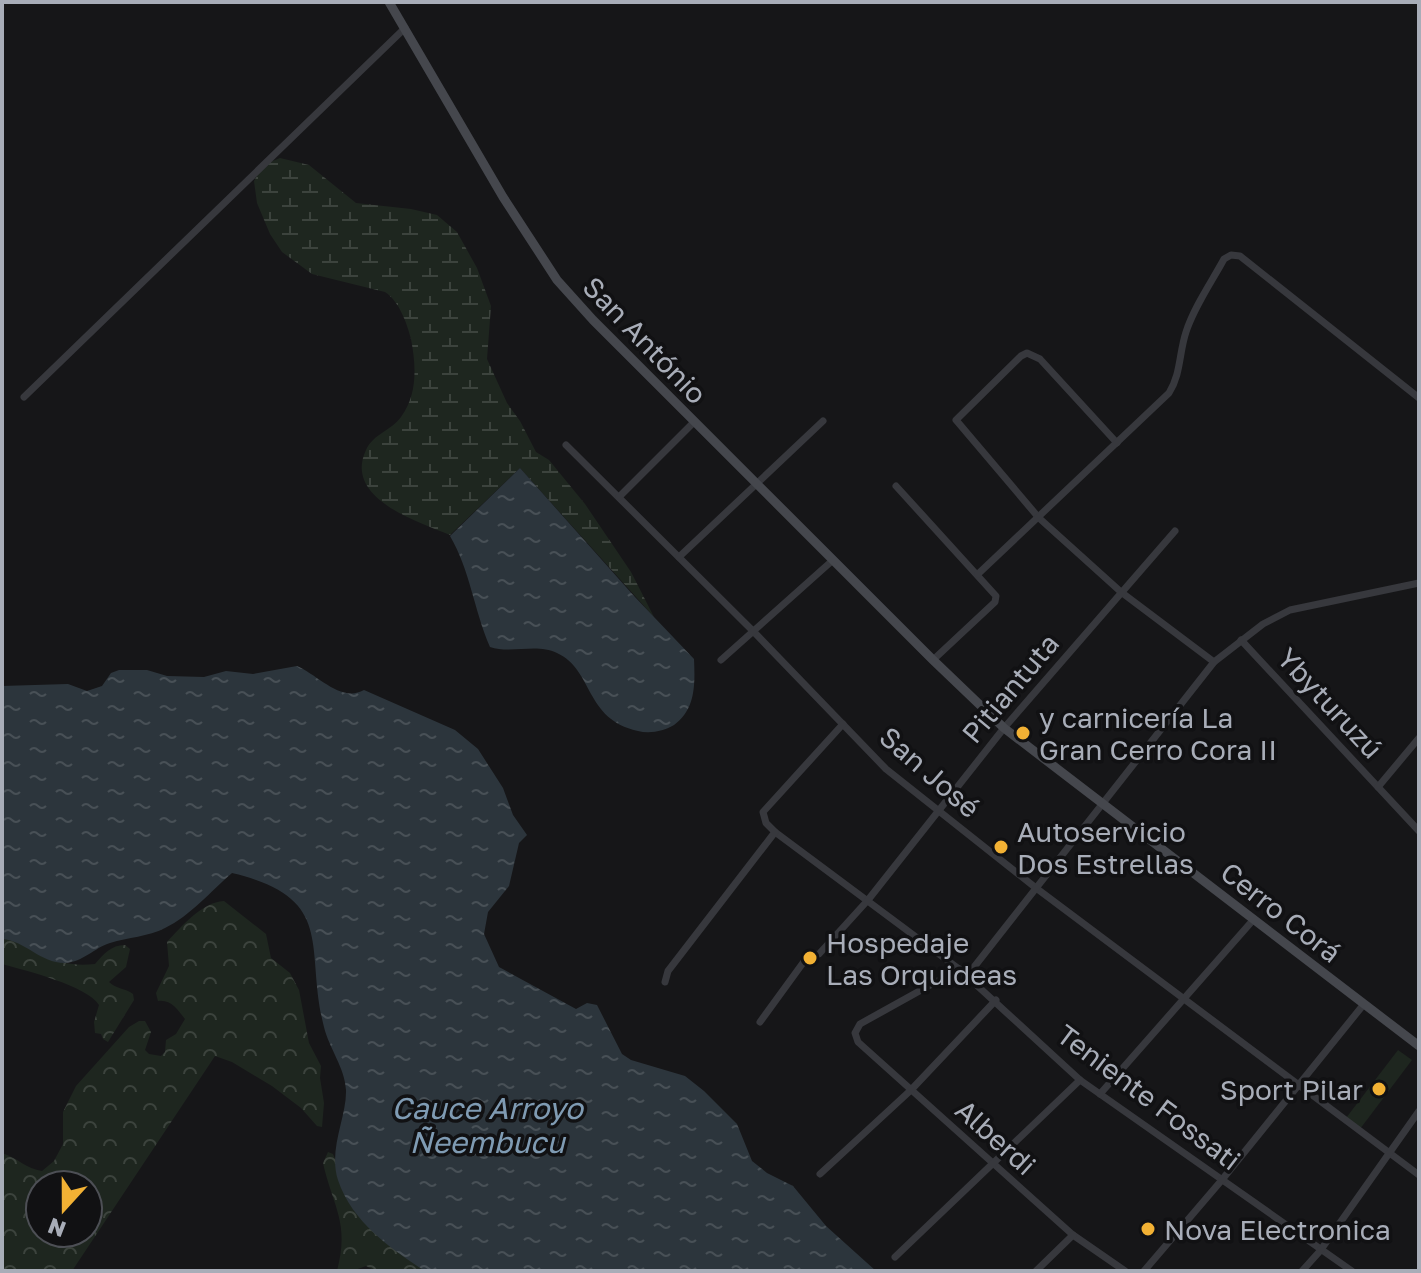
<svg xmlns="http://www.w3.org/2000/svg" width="1421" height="1273" font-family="'Golos Text',sans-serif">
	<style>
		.forest { fill: url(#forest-crowns); fill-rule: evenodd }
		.wetland { fill: url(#wetland-marsh) }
		.garden { fill: #1e261f }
		.water { fill: url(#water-ripples) }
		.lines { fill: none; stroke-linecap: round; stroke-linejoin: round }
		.street { stroke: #37383d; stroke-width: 7 }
		.secondary { stroke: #45474d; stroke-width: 9 }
		.poi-dot { fill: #f2b134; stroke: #111113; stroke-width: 3 }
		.labels { text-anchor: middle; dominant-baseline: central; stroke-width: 7; stroke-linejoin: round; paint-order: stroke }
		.street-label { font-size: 28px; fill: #a8adb8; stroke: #111113 }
		.poi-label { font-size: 28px; fill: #a8adb8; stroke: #111113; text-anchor: start }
		.water-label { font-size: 30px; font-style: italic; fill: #7f9bb3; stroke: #111113 }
	</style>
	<defs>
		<pattern id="forest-crowns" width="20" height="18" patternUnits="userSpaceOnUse" patternTransform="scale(2)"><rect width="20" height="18" fill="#1e261f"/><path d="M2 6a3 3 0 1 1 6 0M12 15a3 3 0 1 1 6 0" fill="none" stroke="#3c433d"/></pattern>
		<pattern id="wetland-marsh" width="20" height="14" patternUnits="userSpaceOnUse" patternTransform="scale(2)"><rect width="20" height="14" fill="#1e261f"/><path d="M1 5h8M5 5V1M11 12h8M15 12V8" fill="none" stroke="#3c433d"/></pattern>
		<pattern id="water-ripples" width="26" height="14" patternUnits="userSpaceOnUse" patternTransform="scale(2)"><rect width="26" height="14" fill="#2c353c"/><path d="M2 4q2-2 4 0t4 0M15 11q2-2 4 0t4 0" fill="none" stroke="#485056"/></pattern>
	</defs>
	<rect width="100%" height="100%" fill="#161618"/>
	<g class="forest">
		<path d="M224,901l42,33 5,24 19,15 9,17 10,53 12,23 -1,12 4,25 -2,24 -5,-1 -16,-18 -29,-22 -40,-24 -17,-6 -143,215h-70v-118c16,5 24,16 40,18l12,-10 9,-17v-32l13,-26 53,-59 10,-6h6l6,11 -6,18 4,4 12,2 4,-4 1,-12 10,-6 9,-15c-7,-9 -14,-20 -27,-18l-2,-8 13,-27 -2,-24c14,-15 35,-40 57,-41zM88,1185v48h-48v-48z"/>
		<path d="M11,937c32,17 47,31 84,27 9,-10 16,-19 30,-19l5,4 -4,18 -17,15c7,7 16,6 24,12l1,6 -26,42 -5,-3 -2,-5 -6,-1 -1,-11 5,-17c-11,-19 -75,-35 -97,-41v-24z"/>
		<path d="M328,1152l5,2 9,21 127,96h-93l-10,-5 -14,5h-15c13,-48 -4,-64 -14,-108z"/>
	</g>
	<path class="wetland" d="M280,158l29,7 47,38 55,6 26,6 20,17 20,36 14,38 -4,53 20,44 13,18 16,31 13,8 36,44 46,68 23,45 -134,-149 -70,67c-31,-13 -107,-36 -84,-85 7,-16 26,-20 35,-33 17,-23 15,-52 10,-78 -4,-16 -12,-38 -26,-47l-73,-18 -30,-22 -12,-18 -13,-31 -3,-22 9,-16z"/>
	<path class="garden" d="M1398,1050l14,10 -52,69 -14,-11z"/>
	<g class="water">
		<path d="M520,468l114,128 60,63c1,25 2,50 -20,66 -10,6 -24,9 -36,6 -54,-12 -44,-61 -81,-78 -20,-10 -46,1 -67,-6 -16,-37 -20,-77 -40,-111z"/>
		<path d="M297,666c21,9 44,37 67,24l91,40 23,19 25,39 10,27 14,20 -8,8 -10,43 -21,26 -4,22 15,33 77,42 11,-6 10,2 25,49 9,6 54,16 19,15 33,33 15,37 15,12 26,13 33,40 50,45h-451c-35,-23 -73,-49 -87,-91 -10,-31 9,-63 8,-90 -1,-22 -17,-42 -22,-63 -20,-79 14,-129 -92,-154 -21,18 -42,43 -67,55 -17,9 -37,9 -55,15 -16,5 -27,19 -45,20 -25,0 -39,-22 -63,-24v-253l66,-2 19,7 15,-5 9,-13 8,-3h28l20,6 37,1 22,-6 27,3z"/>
	</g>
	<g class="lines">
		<g class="street">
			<path d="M24,397l381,-369"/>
			<path d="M1117,443l-77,-84 -13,-6 -6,3 -65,64 83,98 82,74 93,70"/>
			<path d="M566,445l187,186 133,138 150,119 383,287"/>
			<path d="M896,486l100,110 -1,6 -62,58"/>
			<path d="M619,497l75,-75"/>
			<path d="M679,557l144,-136"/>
			<path d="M978,574l191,-181c12,-19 10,-40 17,-61 8,-25 25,-49 38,-73l7,-4 9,1 179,142"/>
			<path d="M1241,640l178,191"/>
			<path d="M721,660l112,-100"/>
			<path d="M1378,787l41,-49"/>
			<path d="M775,832l184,137 121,111 272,191"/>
			<path d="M959,969l-99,55 -5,9 3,9 215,193 52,36"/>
			<path d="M967,976l247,-314 49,-38 27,-14 129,-27"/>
			<path d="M665,982l3,-11 107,-139 -9,-9 -3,-11 80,-88"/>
			<path d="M760,1022l48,-66 11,-2 49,-54 136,-172 171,-197"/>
			<path d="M1100,1094l154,-175"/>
			<path d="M820,1174l91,-84 85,-90"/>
			<path d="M895,1257l185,-177"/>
			<path d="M1036,1271l37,-36"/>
			<path d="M1144,1271l77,-90 143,-177"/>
			<path d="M1302,1271l18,-20 99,-140"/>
		</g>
		<path class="secondary" d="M389,2l114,195 54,83 36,40 340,340 71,68 415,318"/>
	</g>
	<g class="poi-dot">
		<circle cx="1023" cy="733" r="8"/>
		<circle cx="1001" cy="847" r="8"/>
		<circle cx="810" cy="958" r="8"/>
		<circle cx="1379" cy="1089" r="8"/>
		<circle cx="1148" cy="1229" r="8"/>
	</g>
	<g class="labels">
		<g class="street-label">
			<text transform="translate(645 340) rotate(46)">San António</text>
			<text transform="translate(1010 688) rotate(-50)">Pitiantuta</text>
			<text transform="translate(1330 703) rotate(47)">Ybyturuzú</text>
			<text transform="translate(930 772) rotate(41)">San José</text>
			<text transform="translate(1281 912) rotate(38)">Cerro Corá</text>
			<text transform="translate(1149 1097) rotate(37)">Teniente Fossati</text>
			<text transform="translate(996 1137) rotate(42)">Alberdi</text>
		</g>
		<g class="poi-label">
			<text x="1039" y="717">y carnicería La<tspan x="1039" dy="32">Gran Cerro Cora II</tspan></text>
			<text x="1017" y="831">Autoservicio<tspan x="1017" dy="32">Dos Estrellas</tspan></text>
			<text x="826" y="942">Hospedaje<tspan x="826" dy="32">Las Orquideas</tspan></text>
			<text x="1363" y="1089" text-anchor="end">Sport Pilar</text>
			<text x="1164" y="1229">Nova Electronica</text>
		</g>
		<g class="water-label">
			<text x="487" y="1108">Cauce Arroyo<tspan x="487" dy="34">Ñeembucu</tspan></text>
		</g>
	</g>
	<rect width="1421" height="1273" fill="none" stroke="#a8adb8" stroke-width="8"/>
	<g transform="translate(64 1209) rotate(201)"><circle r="38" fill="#111113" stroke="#4d4f55" stroke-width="2"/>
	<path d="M0-6L14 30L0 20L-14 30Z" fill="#f2b134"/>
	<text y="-12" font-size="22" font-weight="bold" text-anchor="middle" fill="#a8adb8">N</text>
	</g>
</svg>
